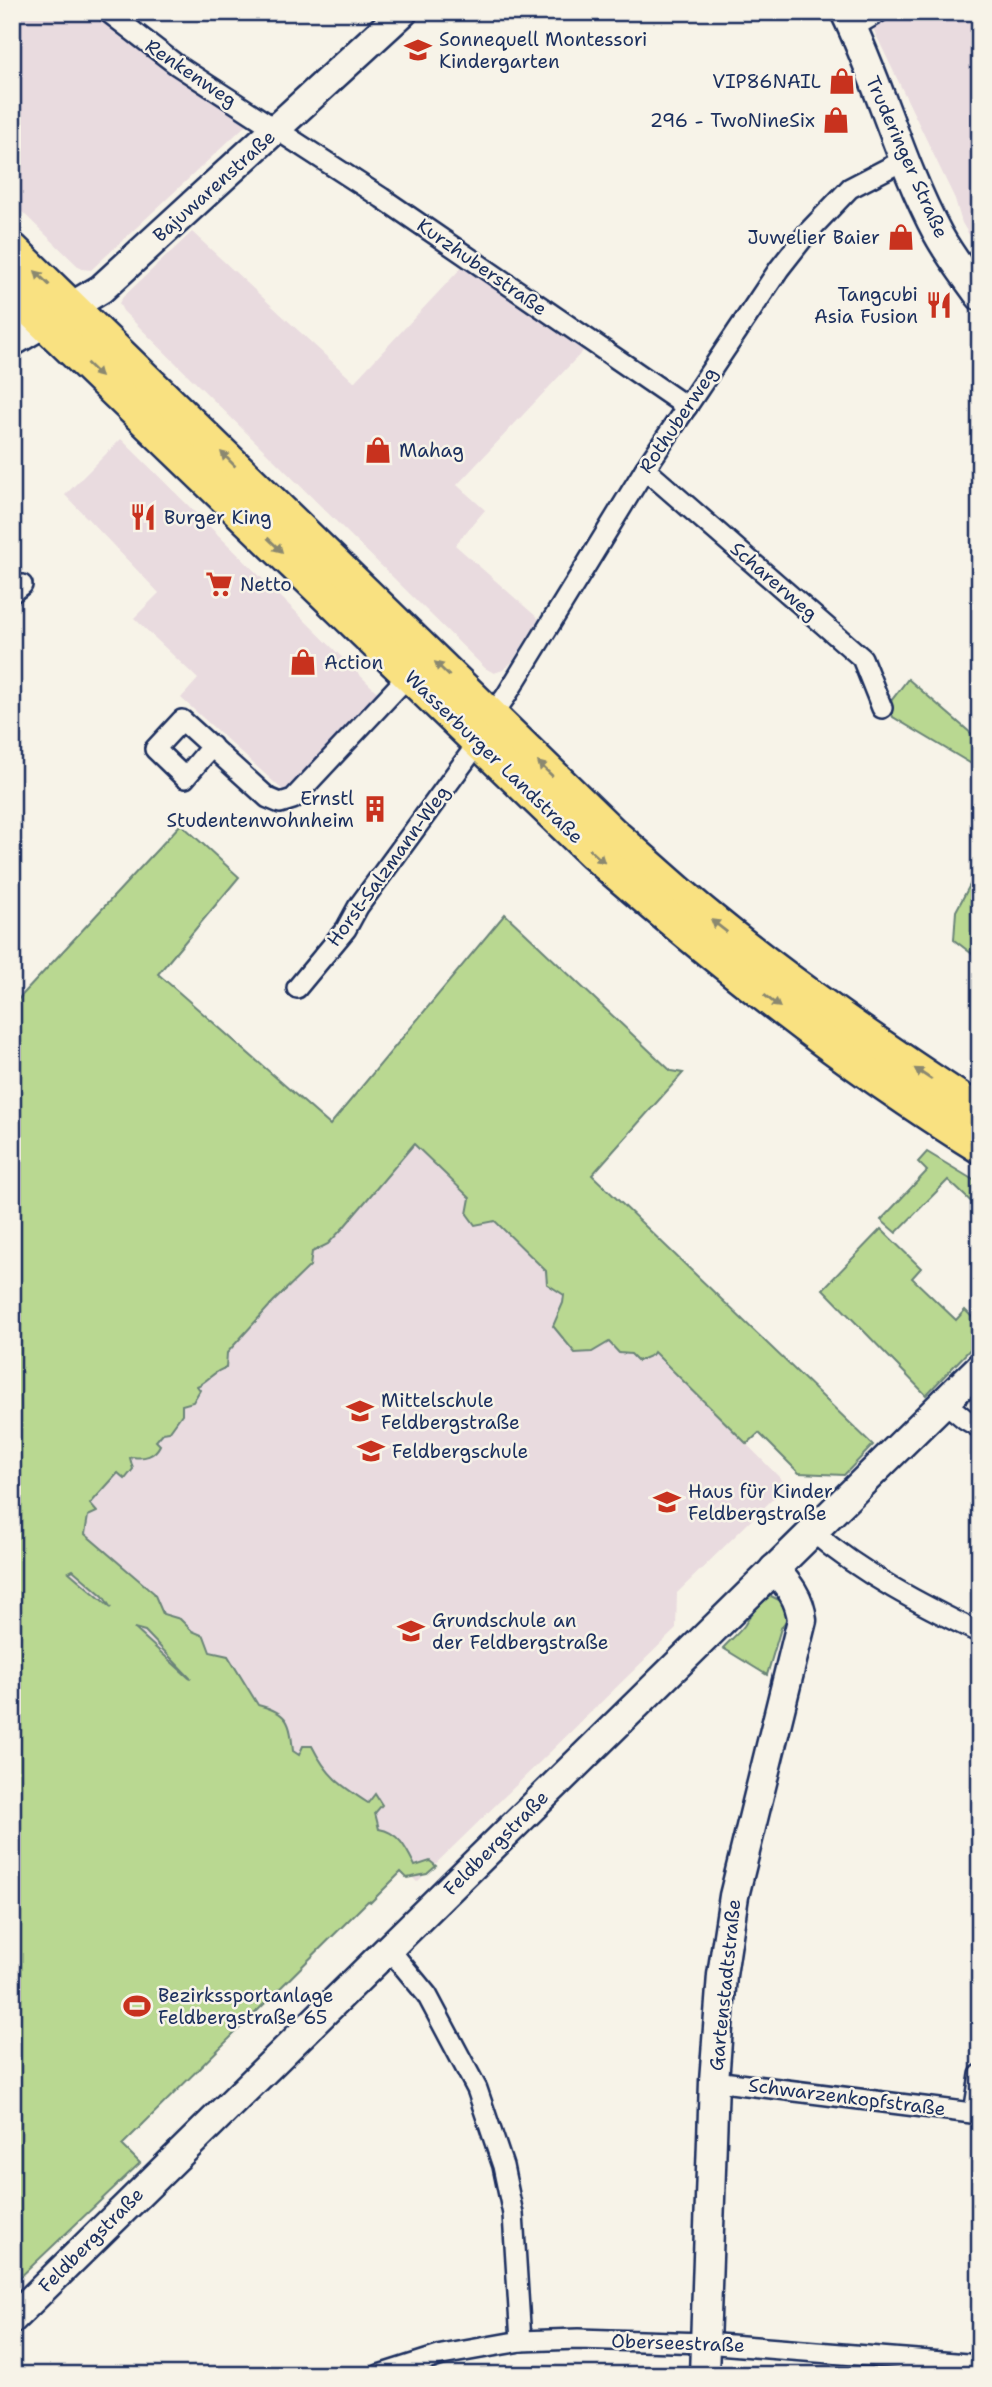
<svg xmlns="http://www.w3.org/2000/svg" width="992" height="2387" font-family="'Shantell Sans',sans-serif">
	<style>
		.built { fill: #e9dbdf }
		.green { fill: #b9d891; stroke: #6a8478; stroke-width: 2; fill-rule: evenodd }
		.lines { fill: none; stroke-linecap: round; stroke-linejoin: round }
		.street-casing { stroke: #1b2f5e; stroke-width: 24 }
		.secondary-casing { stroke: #1b2f5e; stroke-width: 33 }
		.primary-casing { stroke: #1b2f5e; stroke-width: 37 }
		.street { stroke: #f7f3e8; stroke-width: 19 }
		.secondary { stroke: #f7f3e8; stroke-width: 28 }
		.primary { stroke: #f9e181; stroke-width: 32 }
		.oneway { fill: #8a8870 }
		.labels { text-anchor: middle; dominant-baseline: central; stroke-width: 5; stroke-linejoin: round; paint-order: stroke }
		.poi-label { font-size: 19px; fill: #1b2f5e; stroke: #f7f3e8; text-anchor: start }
		.street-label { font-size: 19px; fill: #1b2f5e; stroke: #f7f3e8 }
	</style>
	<rect width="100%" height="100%" fill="#f7f3e8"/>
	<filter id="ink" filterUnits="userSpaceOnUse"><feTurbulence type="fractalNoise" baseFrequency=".0143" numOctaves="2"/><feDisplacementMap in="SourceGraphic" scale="14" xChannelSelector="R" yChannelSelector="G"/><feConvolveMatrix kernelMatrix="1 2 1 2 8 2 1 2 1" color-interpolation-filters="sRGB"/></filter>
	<g filter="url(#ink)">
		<g class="built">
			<path d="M12,12h82l25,24 128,88 -156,146 -10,-1 -69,-67z"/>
			<path d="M865,12h115v241l-18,-30 -7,-24z"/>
			<path d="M192,232l162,150 110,-117 120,85 -127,135 28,25 -30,35 84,74 -27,43 -9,8 -9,3 -9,-5 -362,-357 -4,-8 4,-6z"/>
			<path d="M121,439l258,255 -92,100 -106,-96 17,-19 -64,-61 25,-25 -94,-98z"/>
			<path d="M417,1124l269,259 101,102 -110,108 -1,36 -259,253 -188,-184 -40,-20 -125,-111 -31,-12z"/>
		</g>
		<g class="green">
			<path d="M908,679l72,62v28l-87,-52 -5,-12z"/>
			<path d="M181,824l58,53 -81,97 172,151 175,-211 166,157 12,2 -91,102 281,270 -29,30 -45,-2 -40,-40 -12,11 -93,-92 -2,3 -14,6 -7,-7 -12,-1 -10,-11 -17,10 -17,1 -22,-27 10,-23 1,-8 -17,-11 -1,-13 -51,-50 -20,4 -8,-11 3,-16 -56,-54 -71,84 -15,16 -16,8 -2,14 -37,36 -46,51 -1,15c-12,2 -17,13 -29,18l3,4 -7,12 -11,3v9l-13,18 -6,1 -7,8 4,4c-5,11 -16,14 -27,12l-3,1 3,11 -8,10 -7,-6 -28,31 7,8 -9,4 -3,18 69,59 9,21 17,5 12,12 12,5 6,16 18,4 30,49c31,8 32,17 35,46l6,4 4,-9h9c15,30 28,39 56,57l7,-9 7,11 -7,8 4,16c20,3 28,21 36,37l15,-5 6,5 -9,8 -20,4 -6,-6 -30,30 -3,-1 -246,244 18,18 -128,122v-1279zM73,1570l30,26 8,12 -42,-36zM134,1628l11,3 46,48 -2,-1z"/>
			<path d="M980,866v94l-26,-20 2,-29z"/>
			<path d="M927,1152l53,32v26l-32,-30 -52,53 -15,-13 46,-49 -9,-9z"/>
			<path d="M881,1229l40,39 -9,10 44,42 9,-10 15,15v14l-54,56 -103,-106z"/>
			<path d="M771,1596l10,5 7,17 -7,10 -14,47 -44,-27c6,-7 15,-14 21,-22 8,-13 13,-22 27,-30z"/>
		</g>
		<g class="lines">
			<defs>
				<g id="street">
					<path d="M108,12l69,53 205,133 305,209"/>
					<path d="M852,28l27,-16"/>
					<path d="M645,469l217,189 20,50"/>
					<path d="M12,593l10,-8"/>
					<path d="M491,717l15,-21 139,-227 134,-200 29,-37 42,-44 54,-28"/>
					<path d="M212,746l-27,32 -30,-29 27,-29 86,78 12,5 13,-4 116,-124"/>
					<path d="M297,988l49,-59 12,-22 120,-164"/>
					<path d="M944,1402l21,17 15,9"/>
					<path d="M813,1532c49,42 109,73 167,101"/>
					<path d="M389,1949l38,46 50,94 26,77 10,48 8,127"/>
					<path d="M714,2081l266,33"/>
					<path d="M974,2113l6,-38"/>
					<path d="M379,2375l63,-20 62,-11 17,-3 57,-2 127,4 275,22"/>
				</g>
				<g id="secondary">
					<path d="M845,12c35,72 55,151 93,222 12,22 27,41 42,62"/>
					<path d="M12,342l89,-53 302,-277"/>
					<path d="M12,2319l968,-952"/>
					<path d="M704,2375l10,-294 8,-106 12,-79 68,-276c-2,-22 -14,-36 -28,-51"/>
				</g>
				<g id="primary">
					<path d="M12,249l600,584c30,26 59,53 89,78 88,73 183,138 279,201"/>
					<path d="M12,292l581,561c122,106 249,209 387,294"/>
				</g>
			</defs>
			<use href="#street" class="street-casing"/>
			<use href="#secondary" class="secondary-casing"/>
			<use href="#primary" class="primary-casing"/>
			<use href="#street" class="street"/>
			<use href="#secondary" class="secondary"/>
			<use href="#primary" class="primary"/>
		</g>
		<defs><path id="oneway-solid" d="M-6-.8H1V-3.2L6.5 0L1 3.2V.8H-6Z" transform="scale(1.75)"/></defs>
		<g class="oneway">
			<use href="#oneway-solid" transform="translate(42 278) rotate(-136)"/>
			<use href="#oneway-solid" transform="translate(94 370) rotate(44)"/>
			<use href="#oneway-solid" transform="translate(228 459) rotate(-135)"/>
			<use href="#oneway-solid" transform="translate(275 545) rotate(44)"/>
			<use href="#oneway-solid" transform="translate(442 669) rotate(-136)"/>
			<use href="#oneway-solid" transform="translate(545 769) rotate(-136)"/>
			<use href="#oneway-solid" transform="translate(597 856) rotate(42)"/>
			<use href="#oneway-solid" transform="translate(719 926) rotate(-142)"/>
			<use href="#oneway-solid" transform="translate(772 1001) rotate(38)"/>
			<use href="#oneway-solid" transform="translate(923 1074) rotate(-147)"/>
		</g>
	</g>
	<defs>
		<symbol id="school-bare" viewBox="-9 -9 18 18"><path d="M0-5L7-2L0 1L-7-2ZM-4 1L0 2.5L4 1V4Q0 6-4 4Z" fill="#c8321e" stroke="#f7f3e8" stroke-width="2.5" paint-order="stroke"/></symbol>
		<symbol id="shop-bare" viewBox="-9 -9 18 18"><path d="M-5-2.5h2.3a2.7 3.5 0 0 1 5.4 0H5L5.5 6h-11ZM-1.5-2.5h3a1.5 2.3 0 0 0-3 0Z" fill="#c8321e" stroke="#f7f3e8" stroke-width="2.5" paint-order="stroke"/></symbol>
		<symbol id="restaurant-bare" viewBox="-9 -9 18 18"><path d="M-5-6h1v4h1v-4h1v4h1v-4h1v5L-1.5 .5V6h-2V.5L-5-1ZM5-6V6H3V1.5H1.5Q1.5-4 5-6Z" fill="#c8321e" stroke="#f7f3e8" stroke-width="2.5" paint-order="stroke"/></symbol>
		<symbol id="supermarket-bare" viewBox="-9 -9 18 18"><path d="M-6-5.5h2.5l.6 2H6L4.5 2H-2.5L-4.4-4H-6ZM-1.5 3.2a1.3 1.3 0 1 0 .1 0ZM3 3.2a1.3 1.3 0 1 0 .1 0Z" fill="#c8321e" stroke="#f7f3e8" stroke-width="2.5" paint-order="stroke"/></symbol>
		<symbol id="building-bare" viewBox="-9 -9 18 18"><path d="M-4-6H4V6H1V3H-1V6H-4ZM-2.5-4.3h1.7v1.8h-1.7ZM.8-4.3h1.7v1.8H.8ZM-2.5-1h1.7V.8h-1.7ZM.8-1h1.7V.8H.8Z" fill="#c8321e" stroke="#f7f3e8" stroke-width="2.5" paint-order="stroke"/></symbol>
		<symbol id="stadium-bare" viewBox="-9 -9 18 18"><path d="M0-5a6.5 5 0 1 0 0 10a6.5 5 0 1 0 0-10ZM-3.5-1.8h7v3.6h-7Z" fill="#c8321e" stroke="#f7f3e8" stroke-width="2.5" paint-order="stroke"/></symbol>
	</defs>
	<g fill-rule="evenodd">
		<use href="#school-bare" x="399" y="31" width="38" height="38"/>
		<use href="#shop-bare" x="823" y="62" width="38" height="38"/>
		<use href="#shop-bare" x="817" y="101" width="38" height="38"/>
		<use href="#shop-bare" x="882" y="218" width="38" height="38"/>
		<use href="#restaurant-bare" x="920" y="286" width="38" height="38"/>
		<use href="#shop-bare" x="359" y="431" width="38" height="38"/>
		<use href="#restaurant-bare" x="124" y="498" width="38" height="38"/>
		<use href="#supermarket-bare" x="200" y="565" width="38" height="38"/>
		<use href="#shop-bare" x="284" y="643" width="38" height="38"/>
		<use href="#building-bare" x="356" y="790" width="38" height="38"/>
		<use href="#school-bare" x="341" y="1392" width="38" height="38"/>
		<use href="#school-bare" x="352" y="1432" width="38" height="38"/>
		<use href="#school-bare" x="648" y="1483" width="38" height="38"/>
		<use href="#school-bare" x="392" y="1612" width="38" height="38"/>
		<use href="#stadium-bare" x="118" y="1987" width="38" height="38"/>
	</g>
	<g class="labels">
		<g class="poi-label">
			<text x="439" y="39">Sonnequell Montessori<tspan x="439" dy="22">Kindergarten</tspan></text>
			<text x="821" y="81" text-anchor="end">VIP86NAIL</text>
			<text x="815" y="120" text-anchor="end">296 - TwoNineSix</text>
			<text x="880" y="237" text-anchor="end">Juwelier Baier</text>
			<text x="918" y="294" text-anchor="end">Tangcubi<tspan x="918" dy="22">Asia Fusion</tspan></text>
			<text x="399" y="450">Mahag</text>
			<text x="164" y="517">Burger King</text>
			<text x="240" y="584">Netto</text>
			<text x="324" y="662">Action</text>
			<text x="354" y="798" text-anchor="end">Ernstl<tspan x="354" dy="22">Studentenwohnheim</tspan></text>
			<text x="381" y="1400">Mittelschule<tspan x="381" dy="22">Feldbergstraße</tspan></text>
			<text x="392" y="1451">Feldbergschule</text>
			<text x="688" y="1491">Haus für Kinder<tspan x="688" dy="22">Feldbergstraße</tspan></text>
			<text x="432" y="1620">Grundschule an<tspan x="432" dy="22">der Feldbergstraße</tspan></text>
			<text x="158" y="1995">Bezirkssportanlage<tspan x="158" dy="22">Feldbergstraße 65</tspan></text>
		</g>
		<g class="street-label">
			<text transform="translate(191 73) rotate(34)">Renkenweg</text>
			<text transform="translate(907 157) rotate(66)">Truderinger Straße</text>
			<text transform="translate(214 186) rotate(-42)">Bajuwarenstraße</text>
			<text transform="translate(482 267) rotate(35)">Kurzhuberstraße</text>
			<text transform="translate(678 420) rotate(-56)">Rothuberweg</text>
			<text transform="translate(774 581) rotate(41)">Scharerweg</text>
			<text transform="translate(494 757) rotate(44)">Wasserburger Landstraße</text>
			<text transform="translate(388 866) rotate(-54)">Horst-Salzmann-Weg</text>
			<text transform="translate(496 1843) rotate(-45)">Feldbergstraße</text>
			<text transform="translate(725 1985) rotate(-84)">Gartenstadtstraße</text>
			<text transform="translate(847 2097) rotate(7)">Schwarzenkopfstraße</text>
			<text transform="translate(91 2240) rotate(-45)">Feldbergstraße</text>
			<text transform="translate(678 2343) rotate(2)">Oberseestraße</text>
		</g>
	</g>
	<rect width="992" height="2387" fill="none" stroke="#f7f3e8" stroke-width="42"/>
	<rect x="21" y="21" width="950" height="2345" fill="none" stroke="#1b2f5e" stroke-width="2.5" filter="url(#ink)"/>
</svg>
